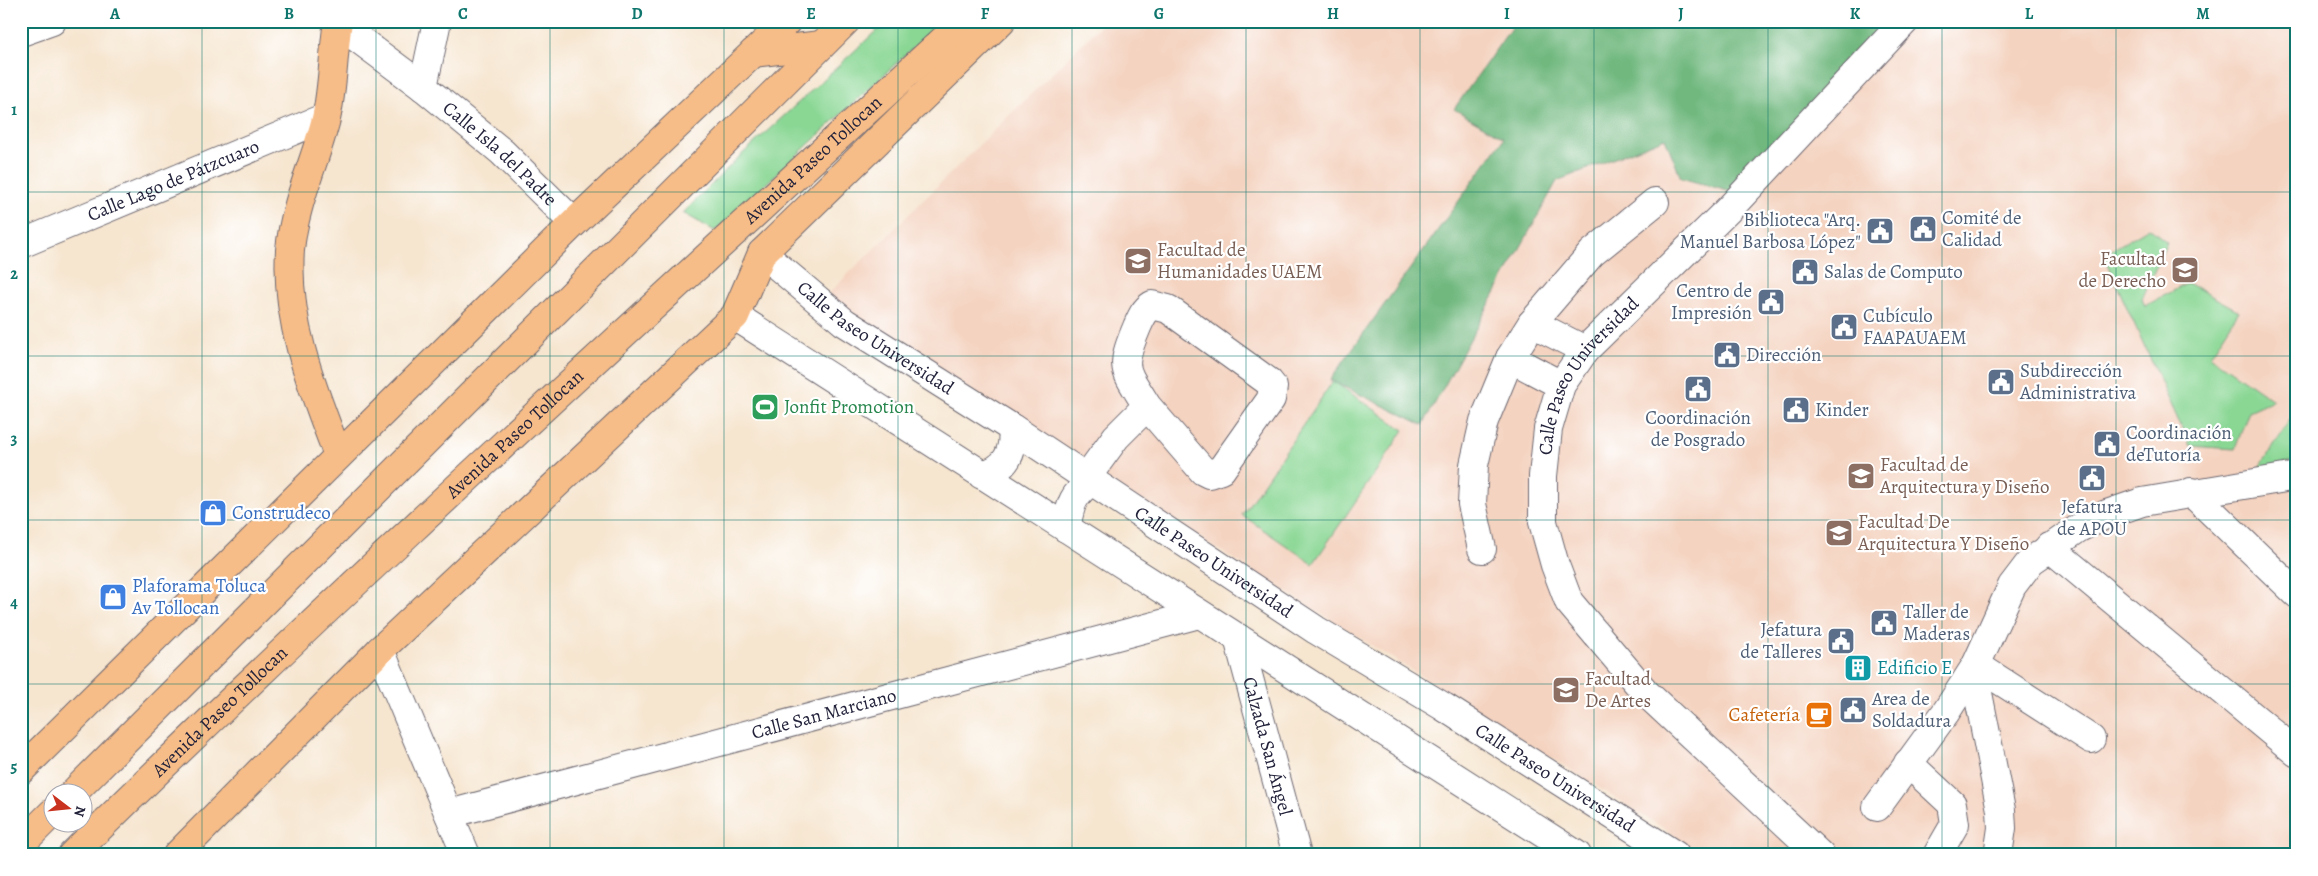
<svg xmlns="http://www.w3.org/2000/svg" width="2318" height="876" font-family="Alegreya,serif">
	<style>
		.built { fill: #f4d3c0 }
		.green { fill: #8ad794; stroke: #567c68 }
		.forest { fill: #6fb87e; stroke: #486d5c }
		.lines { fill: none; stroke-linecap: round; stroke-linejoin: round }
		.minor-casing { stroke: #6c666f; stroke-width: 30 }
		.major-casing { stroke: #6c666f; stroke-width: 30 }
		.highway-casing { stroke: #6c666f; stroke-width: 30 }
		.minor { stroke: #fff; stroke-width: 28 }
		.major { stroke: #f7bd88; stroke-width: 28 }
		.highway { stroke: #f7bd88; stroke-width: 28 }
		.grid { fill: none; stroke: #0f766e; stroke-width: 1; stroke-opacity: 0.55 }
		.labels { text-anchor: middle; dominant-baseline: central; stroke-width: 4.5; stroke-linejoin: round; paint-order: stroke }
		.street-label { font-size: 19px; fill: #22223b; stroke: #fff }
		.service-label { font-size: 19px; fill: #4e5e75; stroke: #fff; text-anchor: start }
		.education-label { font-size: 19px; fill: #785e54; stroke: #fff; text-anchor: start }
		.leisure-label { font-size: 19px; fill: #27864d; stroke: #fff; text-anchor: start }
		.shop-label { font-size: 19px; fill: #366cbe; stroke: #fff; text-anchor: start }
		.culture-label { font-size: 19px; fill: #0d838f; stroke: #fff; text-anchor: start }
		.food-label { font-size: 19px; fill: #c56008; stroke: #fff; text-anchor: end }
		.neatline { fill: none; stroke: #0f766e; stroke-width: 2 }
		.grid-label { font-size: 16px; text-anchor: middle; font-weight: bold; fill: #0f766e }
	</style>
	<rect width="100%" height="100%" fill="#fff"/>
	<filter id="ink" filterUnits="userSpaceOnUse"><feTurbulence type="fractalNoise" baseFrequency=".02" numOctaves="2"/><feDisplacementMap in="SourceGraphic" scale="10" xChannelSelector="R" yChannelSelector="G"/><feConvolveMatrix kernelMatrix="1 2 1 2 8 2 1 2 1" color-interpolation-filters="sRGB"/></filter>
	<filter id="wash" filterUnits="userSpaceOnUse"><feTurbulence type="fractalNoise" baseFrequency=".0096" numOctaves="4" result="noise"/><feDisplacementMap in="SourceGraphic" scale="20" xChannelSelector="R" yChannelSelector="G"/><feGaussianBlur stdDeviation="1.12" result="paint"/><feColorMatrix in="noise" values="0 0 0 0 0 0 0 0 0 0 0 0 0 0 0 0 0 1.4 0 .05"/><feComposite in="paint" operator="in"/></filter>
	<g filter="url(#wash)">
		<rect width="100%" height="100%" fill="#f6e5cf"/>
		<path class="built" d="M1105,21h1192v834h-598l-28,-22 -579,-363 -266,-174z"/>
		<g class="green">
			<path d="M887,21h55l-227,210 -32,-18 54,-54z"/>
			<path d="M2149,228l18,14 -25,57 3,7 43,-23 51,28 -29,45 63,44 -24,11 -14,38 -45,-3 -87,-191z"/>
			<path d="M1333,381l71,49 -91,134 -71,-49z"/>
			<path d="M2297,408v52l-38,9z"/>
		</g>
		<path class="forest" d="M1516,21h398l-179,172 -54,-15 -16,-40 -108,43 -134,244 -93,-45 174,-242 -50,-29z"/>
	</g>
	<g filter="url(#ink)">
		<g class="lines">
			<defs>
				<g id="minor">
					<path id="s1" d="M337,23l86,64 79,65 72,71"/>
					<path d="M21,32l31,-11"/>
					<path d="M423,87l14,-66"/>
					<path id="s2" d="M21,244l305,-127"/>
					<path id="s3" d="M762,253l82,69 168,106 304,202 128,77 231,148"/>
					<path d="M735,316l842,539"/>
					<path d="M1532,323l53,27"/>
					<path d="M1510,358l51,27"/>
					<path d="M982,475c24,-6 33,-23 30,-47"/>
					<path d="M1083,475l9,-5 24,-33 31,-31 56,65 6,3 12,-4 50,-71 2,-12 -4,-5 -101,-73 -16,-4c-8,5 -11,13 -15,22 -18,43 -13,41 10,79"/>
					<path d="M2191,492l106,102"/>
					<path d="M1066,528c5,-24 5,-31 25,-47"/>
					<path d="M2049,547l248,206"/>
					<path d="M1482,549l-10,-45 2,-39 10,-44 26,-63 22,-35 60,-70 63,-51"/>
					<path id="s4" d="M1238,638l59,217"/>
					<path d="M380,650l86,205"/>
					<path d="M1908,763l44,41 3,20 -18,31"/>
					<path d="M1877,807l69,-95 30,-47 115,74"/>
					<path id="s5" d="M449,814l750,-200"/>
					<path id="s6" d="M1820,855l-174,-162 -77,-91 -14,-37 -12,-43v-46l5,-47 13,-44 24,-35 143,-140 177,-189"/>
					<path d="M1998,855l4,-27 -1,-18 -23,-117 -2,-28 36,-79 19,-25 48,-33 28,-14 35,-12 155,-26"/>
				</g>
				<g id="major">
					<path d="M338,21c-5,32 -5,67 -12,98 -11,43 -32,86 -36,131 -5,72 23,140 48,205"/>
					<path d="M21,770l553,-547 213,-202"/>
					<path d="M177,855l203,-205 355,-334 27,-63 239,-232"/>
				</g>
				<g id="highway">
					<path d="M753,53l68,-8"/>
					<path d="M72,794l774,-773"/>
					<path d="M21,844l31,-31"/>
					<path id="s7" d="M72,855c290,-286 593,-558 892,-834"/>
				</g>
			</defs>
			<use href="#minor" class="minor-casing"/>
			<use href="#major" class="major-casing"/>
			<use href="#highway" class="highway-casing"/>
			<use href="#minor" class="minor"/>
			<use href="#major" class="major"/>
			<use href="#highway" class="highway"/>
		</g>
	</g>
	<path class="grid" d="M202,21v834M376,21v834M550,21v834M724,21v834M898,21v834M1072,21v834M1246,21v834M1420,21v834M1594,21v834M1768,21v834M1942,21v834M2116,21v834M21,192h2276M21,356h2276M21,520h2276M21,684h2276"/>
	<defs>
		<symbol id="civic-square" viewBox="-11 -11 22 22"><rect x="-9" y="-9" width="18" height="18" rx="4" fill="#5c6f8a" stroke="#fff"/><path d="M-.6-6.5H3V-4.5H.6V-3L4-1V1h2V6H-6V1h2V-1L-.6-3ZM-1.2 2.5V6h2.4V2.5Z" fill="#fff"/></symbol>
		<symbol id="university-square" viewBox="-11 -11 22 22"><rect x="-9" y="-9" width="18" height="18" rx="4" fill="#8d6e63" stroke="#fff"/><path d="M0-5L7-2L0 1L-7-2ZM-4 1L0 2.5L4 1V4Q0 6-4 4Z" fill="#fff"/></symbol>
		<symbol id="stadium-square" viewBox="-11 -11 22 22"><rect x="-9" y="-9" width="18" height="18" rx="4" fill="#2e9e5b" stroke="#fff"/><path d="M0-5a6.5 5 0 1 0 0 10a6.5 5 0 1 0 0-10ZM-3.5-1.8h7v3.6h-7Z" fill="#fff"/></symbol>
		<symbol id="shop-square" viewBox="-11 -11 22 22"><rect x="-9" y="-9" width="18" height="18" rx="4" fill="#3f7fe0" stroke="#fff"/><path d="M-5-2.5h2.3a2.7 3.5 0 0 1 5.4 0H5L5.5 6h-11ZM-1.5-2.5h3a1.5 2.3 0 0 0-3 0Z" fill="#fff"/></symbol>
		<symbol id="building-square" viewBox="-11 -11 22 22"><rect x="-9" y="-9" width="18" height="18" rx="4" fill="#0f9aa8" stroke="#fff"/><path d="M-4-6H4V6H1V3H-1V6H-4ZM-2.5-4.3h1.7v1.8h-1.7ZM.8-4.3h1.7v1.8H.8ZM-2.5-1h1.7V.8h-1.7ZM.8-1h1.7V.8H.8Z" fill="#fff"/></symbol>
		<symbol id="cafe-square" viewBox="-11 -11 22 22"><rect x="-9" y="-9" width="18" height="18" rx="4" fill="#e8710a" stroke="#fff"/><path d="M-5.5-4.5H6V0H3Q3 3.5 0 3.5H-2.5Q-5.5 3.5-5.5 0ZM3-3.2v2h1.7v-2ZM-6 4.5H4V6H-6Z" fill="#fff"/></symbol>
	</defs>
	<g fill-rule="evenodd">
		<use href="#civic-square" x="1907" y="213" width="32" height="32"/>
		<use href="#civic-square" x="1864" y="215" width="32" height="32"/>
		<use href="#university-square" x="1122" y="245" width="32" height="32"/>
		<use href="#university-square" x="2169" y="254" width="32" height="32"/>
		<use href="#civic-square" x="1789" y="256" width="32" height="32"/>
		<use href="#civic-square" x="1755" y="286" width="32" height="32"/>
		<use href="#civic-square" x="1828" y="311" width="32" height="32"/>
		<use href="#civic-square" x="1711" y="339" width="32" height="32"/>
		<use href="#civic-square" x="1985" y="366" width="32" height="32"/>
		<use href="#civic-square" x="1682" y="373" width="32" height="32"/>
		<use href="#stadium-square" x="749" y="391" width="32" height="32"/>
		<use href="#civic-square" x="1780" y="394" width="32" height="32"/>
		<use href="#civic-square" x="2091" y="428" width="32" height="32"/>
		<use href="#university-square" x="1845" y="460" width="32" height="32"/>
		<use href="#civic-square" x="2076" y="462" width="32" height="32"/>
		<use href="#shop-square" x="197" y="497" width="32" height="32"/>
		<use href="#university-square" x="1823" y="517" width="32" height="32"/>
		<use href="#shop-square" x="97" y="581" width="32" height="32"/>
		<use href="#civic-square" x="1868" y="607" width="32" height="32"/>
		<use href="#civic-square" x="1825" y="625" width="32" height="32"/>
		<use href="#building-square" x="1842" y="652" width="32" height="32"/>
		<use href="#university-square" x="1550" y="674" width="32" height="32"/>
		<use href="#civic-square" x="1837" y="694" width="32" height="32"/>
		<use href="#cafe-square" x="1803" y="699" width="32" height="32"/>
	</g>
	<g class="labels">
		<g class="street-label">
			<text stroke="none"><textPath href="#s1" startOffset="209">Calle Isla del Padre</textPath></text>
			<text stroke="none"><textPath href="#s7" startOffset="1016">Avenida Paseo Tollocan</textPath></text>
			<text stroke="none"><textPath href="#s2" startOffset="165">Calle Lago de Pátzcuaro</textPath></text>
			<text stroke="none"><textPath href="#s3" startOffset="142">Calle Paseo Universidad</textPath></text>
			<text stroke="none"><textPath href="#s6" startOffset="601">Calle Paseo Universidad</textPath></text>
			<text stroke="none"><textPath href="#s7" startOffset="611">Avenida Paseo Tollocan</textPath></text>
			<text stroke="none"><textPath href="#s3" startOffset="548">Calle Paseo Universidad</textPath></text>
			<text stroke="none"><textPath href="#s7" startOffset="206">Avenida Paseo Tollocan</textPath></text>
			<text stroke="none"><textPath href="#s5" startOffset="388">Calle San Marciano</textPath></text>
			<text stroke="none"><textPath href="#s4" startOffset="112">Calzada San Ángel</textPath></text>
			<text stroke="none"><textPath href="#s3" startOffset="952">Calle Paseo Universidad</textPath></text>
		</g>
		<g class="service-label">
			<text x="1942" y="218">Comité de<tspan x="1942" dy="22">Calidad</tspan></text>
			<text x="1861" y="220" text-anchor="end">Biblioteca "Arq.<tspan x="1861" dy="22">Manuel Barbosa López"</tspan></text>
			<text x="1824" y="272">Salas de Computo</text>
			<text x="1752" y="291" text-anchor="end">Centro de<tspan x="1752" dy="22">Impresión</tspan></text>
			<text x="1863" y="316">Cubículo<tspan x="1863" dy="22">FAAPAUAEM</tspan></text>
			<text x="1746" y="355">Dirección</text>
			<text x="2020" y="371">Subdirección<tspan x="2020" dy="22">Administrativa</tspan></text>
			<text x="1815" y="410">Kinder</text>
			<text x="1698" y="418" text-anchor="middle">Coordinación<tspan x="1698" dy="22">de Posgrado</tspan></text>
			<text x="2126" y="433">Coordinación<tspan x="2126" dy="22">deTutoría</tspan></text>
			<text x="2092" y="507" text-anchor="middle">Jefatura<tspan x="2092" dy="22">de APOU</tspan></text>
			<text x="1903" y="612">Taller de<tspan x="1903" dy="22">Maderas</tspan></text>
			<text x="1822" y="630" text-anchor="end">Jefatura<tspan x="1822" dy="22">de Talleres</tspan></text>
			<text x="1872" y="699">Area de<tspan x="1872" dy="22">Soldadura</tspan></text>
		</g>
		<g class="education-label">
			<text x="1157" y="250">Facultad de<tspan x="1157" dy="22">Humanidades UAEM</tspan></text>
			<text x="2166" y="259" text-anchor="end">Facultad<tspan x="2166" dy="22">de Derecho</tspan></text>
			<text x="1880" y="465">Facultad de<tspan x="1880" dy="22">Arquitectura y Diseño</tspan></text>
			<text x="1858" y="522">Facultad De<tspan x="1858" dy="22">Arquitectura Y Diseño</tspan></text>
			<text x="1585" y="679">Facultad<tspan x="1585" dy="22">De Artes</tspan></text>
		</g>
		<g class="leisure-label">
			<text x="784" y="407">Jonfit Promotion</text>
		</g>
		<g class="shop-label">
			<text x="232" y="513">Construdeco</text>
			<text x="132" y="586">Plaforama Toluca<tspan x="132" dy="22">Av Tollocan</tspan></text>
		</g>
		<g class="culture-label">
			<text x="1877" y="668">Edificio E</text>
		</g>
		<g class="food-label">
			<text x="1800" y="715">Cafetería</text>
		</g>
	</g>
	<rect width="2318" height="876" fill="none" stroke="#fff" stroke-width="55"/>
	<g transform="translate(68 808) rotate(106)"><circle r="24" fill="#ffffff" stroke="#a7a7b1"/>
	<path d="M0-4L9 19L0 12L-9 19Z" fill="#c8321e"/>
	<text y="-8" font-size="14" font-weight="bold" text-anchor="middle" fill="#22223b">N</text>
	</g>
	<rect x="28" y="28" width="2262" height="820" class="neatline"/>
	<g class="grid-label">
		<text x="115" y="19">A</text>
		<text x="289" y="19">B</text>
		<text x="463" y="19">C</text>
		<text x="637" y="19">D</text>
		<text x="811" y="19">E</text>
		<text x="985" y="19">F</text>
		<text x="1159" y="19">G</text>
		<text x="1333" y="19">H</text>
		<text x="1507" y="19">I</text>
		<text x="1681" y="19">J</text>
		<text x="1855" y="19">K</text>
		<text x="2029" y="19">L</text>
		<text x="2203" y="19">M</text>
		<text x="14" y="115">1</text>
		<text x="14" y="279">2</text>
		<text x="14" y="444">3</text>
		<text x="14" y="608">4</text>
		<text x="14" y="772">5</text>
	</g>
</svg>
